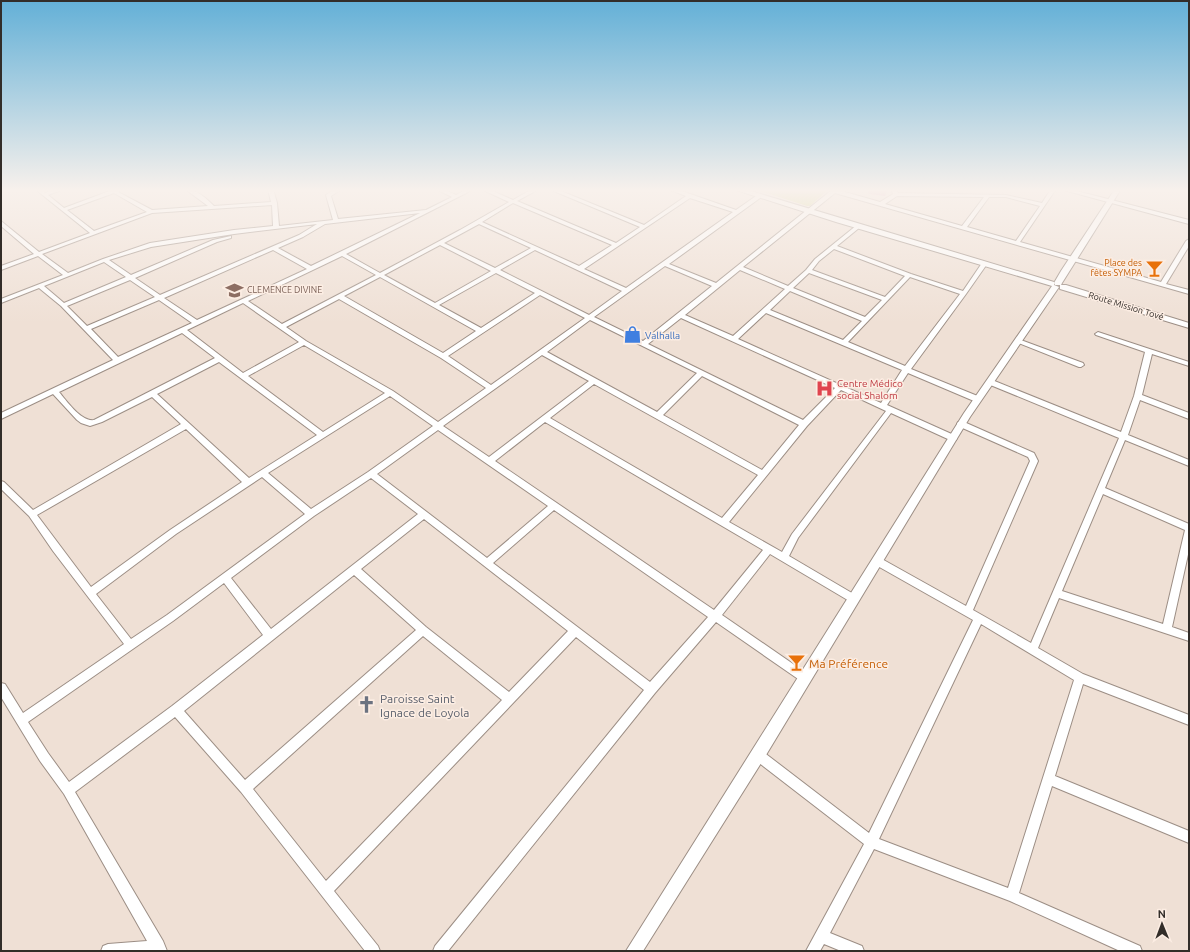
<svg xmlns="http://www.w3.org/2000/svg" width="1190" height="952" font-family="Ubuntu,sans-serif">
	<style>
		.green { fill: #cdd27f }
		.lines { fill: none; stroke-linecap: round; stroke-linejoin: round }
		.minor-casing { stroke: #9c8e85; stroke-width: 2 }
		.tertiary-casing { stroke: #9c8e85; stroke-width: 2 }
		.minor { fill: #fff; fill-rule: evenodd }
		.tertiary { fill: #fff; fill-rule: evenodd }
		.wall { fill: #d783a7 }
		.building { fill: #fa98c2; stroke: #af6a88 }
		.labels { text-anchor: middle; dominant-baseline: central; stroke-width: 3; stroke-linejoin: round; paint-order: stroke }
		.far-food-label { font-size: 9px; fill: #c56008; stroke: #fcede3; text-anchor: end }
		.far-education-label { font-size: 9px; fill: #785e54; stroke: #fcede3; text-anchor: start }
		.far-street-label { font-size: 9px; fill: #322d29; stroke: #fcede3 }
		.shop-label { font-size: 10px; fill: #366cbe; stroke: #fcede3; text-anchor: start }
		.health-label { font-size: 10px; fill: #be3a42; stroke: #fcede3; text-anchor: start }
		.near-food-label { font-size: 12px; fill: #c56008; stroke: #fcede3; text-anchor: start }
		.near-worship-label { font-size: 12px; fill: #5b616d; stroke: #fcede3; text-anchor: start }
	</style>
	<rect width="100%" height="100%" fill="#efe0d5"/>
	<path class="green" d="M754,189h75l-19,17h-3z"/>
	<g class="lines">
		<defs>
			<g id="minor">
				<path d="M35,189h6l4,4 11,-4h8l-16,6 16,13 51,-19h8l-5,3 34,18 56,-4 -23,-17c11,0 21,9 29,17l57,-4 -3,-13h5l4,14 2,23 54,-6 -7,-25 9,-6h7l-11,7 7,23 88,-9 26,-13 -16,-8h7l13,6 11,-6h7l-128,65 34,19 80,-43 49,-28 -28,-13h7l25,11 19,-11h7l-22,12 99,42 24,-16 -91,-38h7l88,36 42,-29 -18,-7h8l60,21 20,-14h4v2l-91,66 47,19 117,-94h6l-1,1 42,12 13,-8 -2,-5h5l2,4 108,2 36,8 9,-14h5l-36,53 141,40 25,-41 3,-2v7l-23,38 23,6v4l-354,-101 -92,74 45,19 18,-16 9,-11 42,-34 2,1v2l-22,18 74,28 52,17 19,-28h4l1,1 -21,30 -55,75 69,28 1,2 -1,2h-6l-66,-28 -21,32 69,31 1,2 -1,2h-6l-59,-27 -93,125 -9,18 68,40 2,3 -2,3 -3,1 -3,-1 -81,-48 -48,61 87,60 1,3 -1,3 -4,2 -4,-2 -85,-59 -61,71 -207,258h-15l2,-5 209,-256 -68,-53 -242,254 44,55 2,5h-15l-124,-159 -66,-75 -100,75 88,149 4,10h-66l2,-5 5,-2 39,-3 -83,-147 -24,-33 -39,-64v-14l4,1 18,29 101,-69 -71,-93 -24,-35 -28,-27v-8l3,1 29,28 148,-86 -29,-27 -50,25 -12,4 -9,-3 -4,-3 -24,-26 -52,25v-6l112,-53 -52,-54 -22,-18 -38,15v-4l62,-24 -25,-19 -37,14v-4l33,-12 -33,-28v-5l38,31 51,-19zM114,193l33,19 -53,19 -27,-21zM897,196l87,1 -22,29 -77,-22zM989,197h17l34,9 -24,35 -49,-14zM690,198l43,14 -107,76 -42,-19zM513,203l99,42 -33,21 -97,-44zM272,205l1,21 -39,4 -84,13 -47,16 -35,14 -26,-19 110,-41zM420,213l-109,53 -33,-18 25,-11 22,-13zM317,224l-18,11 -139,60 -25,-17 82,-36 14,-4v-2l-18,4 -82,35 -22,-15 42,-13 83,-13zM479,224l52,24 -36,20 -51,-25zM440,245l51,26 -56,32 -51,-28zM834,249l71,27 -20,21 -73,-27 7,-9zM273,250l34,19 -110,51 -33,-22zM535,250l87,41 -33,24 -89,-45zM342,256l34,19 -94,49 -34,-23zM104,262l22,15 -62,26 -20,-17zM665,266l47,20 -69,55 -49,-24zM740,270l45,19 -52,47 -48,-21zM496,273l39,20 -54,35 -42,-23zM809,273l73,27 -17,17 -72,-29zM380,277l96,54 -33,22 -99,-57zM910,277l50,17 -55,72 -57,-24zM130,280l25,17 -68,29 -20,-20zM790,291l72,30 -19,19 -73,-30zM540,295l45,23 -94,67 -43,-29zM339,299l102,59 45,30 -48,34 -45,-31 -87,-50 -20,-14zM159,300l33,23 -74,34 -27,-28zM243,303l56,39 -56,31 -56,-43zM766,313l136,57 -21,33 -143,-64zM681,318l154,70 -32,32 -155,-76zM590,320l107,53 -40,39 -110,-60zM182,333l33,25 -121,62c-13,2 -28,-20 -35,-28zM304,345l81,48 -62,39 -75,-56zM542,355l47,26 -100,76 -46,-31zM219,362l98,73 -68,43 -92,-84zM702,376l97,49 -37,45 -99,-55zM594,384l164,91 -36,43 -172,-100zM841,390l45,21 -94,123 -10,18 -53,-30 78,-96zM390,396l43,30 -65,46 -57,37 -43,-36zM545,422l218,128 -49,60 -219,-149zM186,429l56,53 -72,48 -79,57 -54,-72zM438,430l110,76 -61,52 -110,-84zM262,477l43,37 -138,101 -36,24 -35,-45 80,-60zM371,478l47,36 -147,115 -40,-51 83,-62zM554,510l154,107 -58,65 -157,-119zM424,519l144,112 -59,61 -83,-65 -65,-58zM354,575l62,55 -171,150 -61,-69zM224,583l39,52 -91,71 -103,76 -21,-29 -20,-31 145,-101zM423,636l79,64 -176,181 -73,-92z"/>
				<path d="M1060,189h9l120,31v4z"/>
				<path d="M1098,332l91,30v4l-37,-12 -10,41 47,18v6l-49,-19 -12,35 61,25v6l-64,-26 -20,48 84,36v26l-17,77 17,6v8l-130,-43 -21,50 45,26 106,41v10l-106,-41 -28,92 134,55v12l-137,-57 -33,107 121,53 2,5h-22l-110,-50 -136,-52 -44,84 32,13 2,5h-23l-17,-7 -4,7h-14l58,-107 -110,-85 -1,-4 1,-4 4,-1 4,1 107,82 104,-213 -99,-56 -1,-3 1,-3 3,-1 3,1 86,48 64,-145 -2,-4 -70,-31 -1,-2 1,-2h6l70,31 4,8 -65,149 58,33 88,-205 -131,-54 -1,-2 1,-2h4l129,52 13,-36 11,-44 -49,-17 -1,-1zM1103,494l82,36 -22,94 -101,-33zM981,624l93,56 -66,208 -129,-49z"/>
				<path d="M1018,339l65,24 1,2 -3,2h-2l-63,-25 -1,-1z"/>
			</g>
			<g id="tertiary">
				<path d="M733,189h11l310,93v3l5,2 -89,130 -207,343 -120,191h-17l338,-538 88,-127 -216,-64z"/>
				<path d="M1115,189h6l-59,94 -1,2h-6l-1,-2 7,-12z"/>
				<path d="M1060,285h6l123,38v5l-129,-39z"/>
			</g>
		</defs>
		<use href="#minor" class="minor-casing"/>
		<use href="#tertiary" class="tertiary-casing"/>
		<use href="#minor" class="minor"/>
		<use href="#tertiary" class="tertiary"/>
	</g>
	<path class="wall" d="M862,189h24l1,2 -2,5 -16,-2 -2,-4h-5z"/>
	<path class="building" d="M874,189h12l1,2z"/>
	<linearGradient id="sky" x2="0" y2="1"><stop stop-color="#63b0d7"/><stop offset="0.59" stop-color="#f8f1ec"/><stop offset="1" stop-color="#f8f1ec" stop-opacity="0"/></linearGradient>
	<rect width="1190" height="323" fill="url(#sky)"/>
	<defs>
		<symbol id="bar-bare" viewBox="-9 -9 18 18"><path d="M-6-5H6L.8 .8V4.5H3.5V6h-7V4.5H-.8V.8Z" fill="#e8710a" stroke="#fcede3" stroke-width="2.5" paint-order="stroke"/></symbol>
		<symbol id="school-bare" viewBox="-9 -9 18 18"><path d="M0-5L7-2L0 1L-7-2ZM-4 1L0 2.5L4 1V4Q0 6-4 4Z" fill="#8d6e63" stroke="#fcede3" stroke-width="2.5" paint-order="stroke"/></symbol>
		<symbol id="shop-bare" viewBox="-9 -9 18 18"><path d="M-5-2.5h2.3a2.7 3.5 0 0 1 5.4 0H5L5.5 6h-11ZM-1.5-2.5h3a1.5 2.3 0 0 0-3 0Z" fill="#3f7fe0" stroke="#fcede3" stroke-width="2.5" paint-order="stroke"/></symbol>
		<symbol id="hospital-bare" viewBox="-9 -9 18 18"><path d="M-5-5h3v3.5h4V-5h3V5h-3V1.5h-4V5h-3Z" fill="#e0444e" stroke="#fcede3" stroke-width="2.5" paint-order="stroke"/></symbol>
		<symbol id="church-bare" viewBox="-9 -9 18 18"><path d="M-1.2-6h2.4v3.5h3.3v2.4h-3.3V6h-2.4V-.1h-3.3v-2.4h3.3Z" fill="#6b7280" stroke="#fcede3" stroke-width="2.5" paint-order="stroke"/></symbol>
	</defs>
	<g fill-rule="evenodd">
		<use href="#bar-bare" x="1142" y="256" width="25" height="25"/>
		<use href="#school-bare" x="222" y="278" width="25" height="25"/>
		<use href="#shop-bare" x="620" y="322" width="25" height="25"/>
		<use href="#hospital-bare" x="812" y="376" width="25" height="25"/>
		<use href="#bar-bare" x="784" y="650" width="25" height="25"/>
		<use href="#church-bare" x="354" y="692" width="25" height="25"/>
	</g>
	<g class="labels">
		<g class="far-food-label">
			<text x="1142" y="263">Place des<tspan x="1142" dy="10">fêtes SYMPA</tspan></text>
		</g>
		<g class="far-education-label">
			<text x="247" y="290">CLEMENCE DIVINE</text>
		</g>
		<g class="far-street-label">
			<text transform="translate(1126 306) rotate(17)">Route Mission Tové</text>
		</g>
		<g class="shop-label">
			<text x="645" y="335">Valhalla</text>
		</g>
		<g class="health-label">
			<text x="837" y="383">Centre Médico<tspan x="837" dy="12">social Shalom</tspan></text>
		</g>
		<g class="near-food-label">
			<text x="809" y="663">Ma Préférence</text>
		</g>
		<g class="near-worship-label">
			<text x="380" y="698">Paroisse Saint<tspan x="380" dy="14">Ignace de Loyola</tspan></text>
		</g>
	</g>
	<rect width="1190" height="952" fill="none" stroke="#322d29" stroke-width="4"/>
	<g transform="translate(1162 924) rotate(359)" stroke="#fcede3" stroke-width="3" paint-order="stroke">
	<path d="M0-3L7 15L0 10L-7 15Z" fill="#322d29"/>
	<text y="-6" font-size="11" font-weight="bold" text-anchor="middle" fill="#322d29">N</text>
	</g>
</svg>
